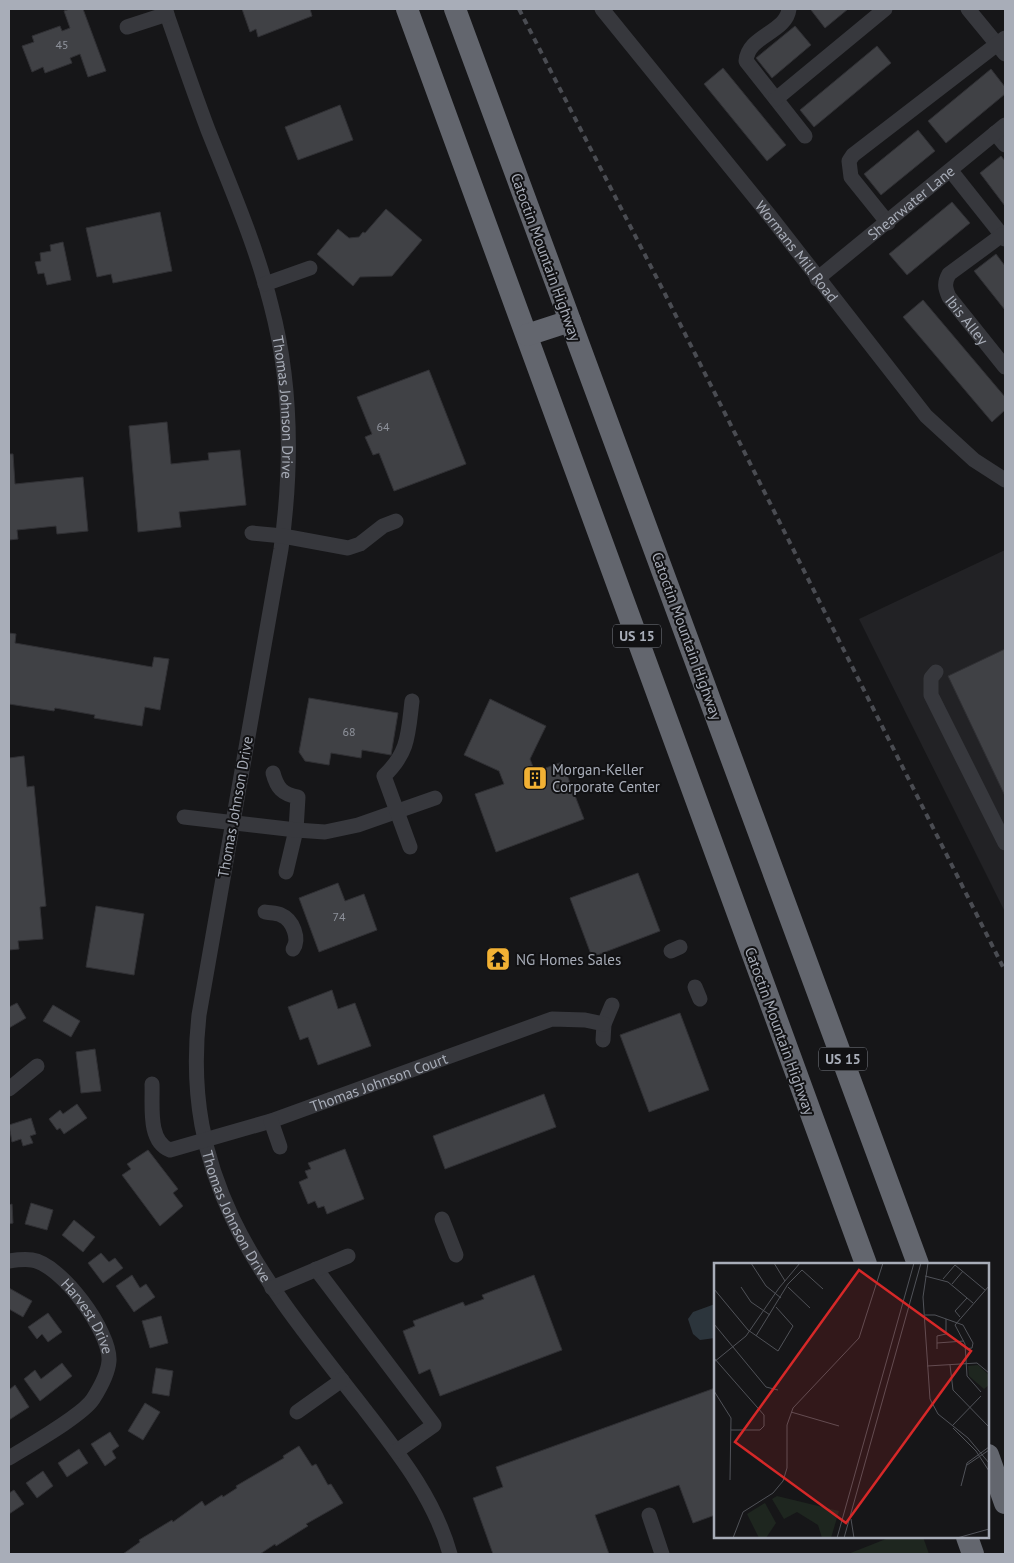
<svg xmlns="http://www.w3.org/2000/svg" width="1014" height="1563" font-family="'PT Sans',sans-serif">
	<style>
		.built { fill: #222225 }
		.green { fill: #1e261f }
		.water { fill: #2c353c }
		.building { fill: #404145; stroke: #303034 }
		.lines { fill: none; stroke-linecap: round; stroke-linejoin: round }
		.minor { stroke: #37383d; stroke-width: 15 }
		.highway { stroke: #63666e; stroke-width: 22 }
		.rail { stroke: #4a4c52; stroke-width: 4; stroke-dasharray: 6 5; stroke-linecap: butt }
		.labels { text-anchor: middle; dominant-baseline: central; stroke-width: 4; stroke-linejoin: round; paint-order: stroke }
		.number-label { font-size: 12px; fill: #8e929b }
		.shield { fill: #111113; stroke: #7b7e86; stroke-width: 1 }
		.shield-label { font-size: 14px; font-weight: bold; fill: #a8adb8 }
		.street-label { font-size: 15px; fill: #a8adb8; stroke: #111113 }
		.poi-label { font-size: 15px; fill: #a8adb8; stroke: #111113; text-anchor: start }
		.inset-road { fill: none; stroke: #505258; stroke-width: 1 }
		.view { fill: #d62828; fill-opacity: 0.15; stroke: #d62828; stroke-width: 2.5 }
		.inset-edge { fill: none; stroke: #a8adb8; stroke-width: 2.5 }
	</style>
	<rect width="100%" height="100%" fill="#161618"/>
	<path class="built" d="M1005,550v362l-146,-293z"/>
	<path class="green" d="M891,1537h32l6,17h-81z"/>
	<path class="water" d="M715,1304v34l-15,2 -7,-6 -5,-15 5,-7z"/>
	<g class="building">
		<path d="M70,9h13l23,62 -18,6 -8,-23 -10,4 2,5 -27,10 -2,-6 -11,5 -10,-26 12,-4 -2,-6 28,-10 2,5 8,-3 -6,-17z"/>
		<path d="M242,9h68l2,7 -54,21 -2,-8 -6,3z"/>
		<path d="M813,9h35l-23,19 -14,-18z"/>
		<path d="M795,26l16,19 -39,33 -16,-20z"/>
		<path d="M877,46l14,17 -77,64 -14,-17z"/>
		<path d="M723,68l63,77 -19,16 -63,-77z"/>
		<path d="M991,69l14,18v7l-59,49 -18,-22z"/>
		<path d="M340,105l13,35 -55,20 -13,-33z"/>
		<path d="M918,130l17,21 -54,44 -17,-21z"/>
		<path d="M1001,156l4,5v45l-25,-33z"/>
		<path d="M952,202l18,21 -63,52 -18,-21z"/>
		<path d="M386,209l36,31 -30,36 -32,1 -7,9 -36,-32 21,-25 11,9 10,-1 4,-5 2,1z"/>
		<path d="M160,212l12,59 -59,12 -2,-9 -14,3 -11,-49z"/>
		<path d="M63,242l8,38 -24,5 -3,-12 -6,1 -3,-12 6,-1 -1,-8 11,-2 -1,-6z"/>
		<path d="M996,254l9,12v44l-31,-39z"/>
		<path d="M923,300l82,97v13l-13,12 -89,-105z"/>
		<path d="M429,370l37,94 -72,27 -15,-38 -6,2 -8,-18 7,-3 -15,-37z"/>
		<path d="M167,422l4,42 38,-4 -1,-7 32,-3 6,55 -67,7 2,15 -43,5 -9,-106z"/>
		<path d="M9,454h4l2,30 68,-7 5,54 -31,3 -1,-8 -39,4 1,9 -9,1z"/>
		<path d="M9,633l7,1 -1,9 137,24 2,-10 15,2 -9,51 -15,-3 -3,19 -48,-8 1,-3 -40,-7 -1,3 -45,-7z"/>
		<path d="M1005,649v147l-57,-120z"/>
		<path d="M309,698l89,15 -7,42 -29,-5 -1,8 -30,-5 -2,12 -24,-4 -6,-9z"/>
		<path d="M490,699l56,27 -16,33 5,13 27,-10 22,57 -88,33 -21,-58 29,-10 -5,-13 -35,-16z"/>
		<path d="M24,756l3,31 7,-1 12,120 -6,1 3,32 -25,2 1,8 -10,1v-192z"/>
		<path d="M638,873l22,58 -68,26 -22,-59z"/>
		<path d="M338,883l7,18 19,-7 13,36 -58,22 -20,-54z"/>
		<path d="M96,906l48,8 -10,61 -48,-8z"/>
		<path d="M332,990l6,19 17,-6 16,43 -53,19 -10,-28 -8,3 -12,-33z"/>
		<path d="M17,1003l9,15 -17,10v-21z"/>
		<path d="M53,1005l27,16 -9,16 -28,-16z"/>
		<path d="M680,1013l29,77 -60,22 -29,-77z"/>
		<path d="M95,1049l6,42 -20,2 -5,-41z"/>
		<path d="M544,1094l12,33 -111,42 -12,-33z"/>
		<path d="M77,1104l10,14 -23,16 -4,-6 -3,2 -8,-11 11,-9 3,4z"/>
		<path d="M31,1118l5,16 -6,2 3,7 -10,3 -2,-7 -9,3 -3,-17z"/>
		<path d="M345,1149l19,50 -37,15 -3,-8 -6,2 -3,-7 -7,3 -9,-22 9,-4 -3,-7 6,-2 -3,-6z"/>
		<path d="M148,1150l30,39 -5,4 10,13 -23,20 -38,-51 9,-6 -4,-5z"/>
		<path d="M31,1203l22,7 -6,20 -22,-6z"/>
		<path d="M12,1204l1,19 -4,1v-19z"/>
		<path d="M74,1220l21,17 -12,15 -21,-17z"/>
		<path d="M101,1253l8,9 6,-4 8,10 -20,15 -15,-20z"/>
		<path d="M132,1275l8,13 6,-4 9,13 -21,15 -18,-26z"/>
		<path d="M534,1275l28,75 -122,46 -10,-27 -11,5 -16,-43 12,-5 -2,-5 50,-19 2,4 19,-7 -2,-4z"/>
		<path d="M9,1288l23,13 -9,16 -14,-8z"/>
		<path d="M48,1313l14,19 -14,10 -6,-8 -5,5 -9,-12z"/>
		<path d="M161,1316l7,27 -18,5 -8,-27z"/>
		<path d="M62,1363l10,13 -32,25 -16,-22 11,-9 6,9z"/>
		<path d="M156,1368l17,3 -4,25 -17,-3z"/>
		<path d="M15,1385l14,22 -20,13v-30z"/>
		<path d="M715,1388v127l-22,8 -14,-38 -84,30 14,39h-116l-20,-56 30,-11 -7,-20z"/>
		<path d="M145,1403l15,9 -17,28 -15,-9z"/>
		<path d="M110,1432l9,14 -7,5 4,7 -11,8 -14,-22z"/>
		<path d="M299,1446l13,20 4,-2 12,21 3,-1 12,19 -37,21 2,2 -32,20 -1,-2 -15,10h-137l17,-12 -1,-2 33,-20 1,2 29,-21 3,5 17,-11 1,2 14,-9 -1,-2 48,-28 -1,-2z"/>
		<path d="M79,1449l9,14 -21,14 -9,-14z"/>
		<path d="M43,1471l10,15 -16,12 -11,-15z"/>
		<path d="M14,1490l10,14 -15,10v-21z"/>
	</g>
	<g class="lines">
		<g class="minor">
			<path id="s1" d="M165,9c14,40 28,81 43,121 23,58 48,115 63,175 21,79 21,164 10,244l-82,466c-19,169 66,267 163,391 36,47 72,91 88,148"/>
			<path id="s2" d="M602,9l168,207 156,200 48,44 31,20"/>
			<path d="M789,9c-3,24 -41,26 -43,52l59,75"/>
			<path d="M968,9l37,45"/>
			<path d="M127,27l40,-13"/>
			<path d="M776,99l109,-90"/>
			<path d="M995,133l10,12"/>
			<path d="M951,171l54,68"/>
			<path d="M888,223l-37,-46 -2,-16 4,-6 152,-117"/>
			<path id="s3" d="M1002,235l-53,39c-5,9 -4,14 0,23l56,70"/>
			<path id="s4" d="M817,279l188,-154"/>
			<path d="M265,284l45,-16"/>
			<path d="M252,533l31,3 65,12 12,-4 23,-18 13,-5"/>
			<path d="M936,672l-5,6v17l74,148"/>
			<path d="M273,773c4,15 9,21 25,24l-2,33 -10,42"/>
			<path d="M184,817l112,13 29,2 33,-7 77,-27"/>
			<path d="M410,847l-26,-71c25,-24 24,-42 28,-75"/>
			<path d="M265,912c5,1 12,1 16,3 12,5 19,24 12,34"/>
			<path d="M671,951l9,-4"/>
			<path d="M695,987l5,12"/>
			<path d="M603,1040l1,-16 8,-19"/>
			<path id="s5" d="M152,1084c1,20 -5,57 18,66l101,-29 281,-102 33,1 19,4"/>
			<path d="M9,1089l28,-23"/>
			<path d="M271,1121l9,26"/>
			<path d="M442,1219l14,36"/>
			<path id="s6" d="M9,1261c7,-1 16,-2 23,-1 29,4 79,72 77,101 -1,13 -9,27 -16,38 -11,17 -65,47 -84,59"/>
			<path d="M316,1269l118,156 -37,26"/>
			<path d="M272,1288l76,-32"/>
			<path d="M297,1412l45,-32"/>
			<path d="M649,1515l13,39"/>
		</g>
		<g class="highway">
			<path d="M407,9l459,1255"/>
			<path d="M455,9l463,1255"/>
			<path d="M527,335l43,-14"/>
			<path d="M988,1455l17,48"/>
			<path d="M967,1537l6,17"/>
		</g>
		<path class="rail" d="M519,9l146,285 340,677"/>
	</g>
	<defs>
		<symbol id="building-square" viewBox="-11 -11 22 22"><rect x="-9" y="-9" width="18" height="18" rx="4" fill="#f2b134" stroke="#111113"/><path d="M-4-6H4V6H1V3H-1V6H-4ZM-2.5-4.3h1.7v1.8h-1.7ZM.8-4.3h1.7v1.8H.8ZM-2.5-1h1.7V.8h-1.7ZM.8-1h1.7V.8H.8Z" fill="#111"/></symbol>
		<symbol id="temple-square" viewBox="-11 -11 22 22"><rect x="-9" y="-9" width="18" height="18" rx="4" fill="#f2b134" stroke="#111113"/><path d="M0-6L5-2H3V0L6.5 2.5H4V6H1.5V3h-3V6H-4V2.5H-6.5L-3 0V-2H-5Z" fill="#111"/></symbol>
	</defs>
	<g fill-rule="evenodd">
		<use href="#building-square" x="521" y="764" width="28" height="28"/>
		<use href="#temple-square" x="484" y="945" width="28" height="28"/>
	</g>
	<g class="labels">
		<g class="number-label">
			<text x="62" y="44">45</text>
			<text x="383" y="426">64</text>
			<text x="349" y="731">68</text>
			<text x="339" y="916">74</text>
		</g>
		<g class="shield">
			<rect x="613" y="624.5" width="48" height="23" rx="4"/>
			<rect x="819" y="1047.5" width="48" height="23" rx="4"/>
		</g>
		<g class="shield-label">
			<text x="637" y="636">US 15</text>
			<text x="843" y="1059">US 15</text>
		</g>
		<g class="street-label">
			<text stroke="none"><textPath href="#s4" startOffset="121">Shearwater Lane</textPath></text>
			<text stroke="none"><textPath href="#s2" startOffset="311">Wormans Mill Road</textPath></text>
			<text transform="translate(546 257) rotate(70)">Catoctin Mountain Highway</text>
			<text stroke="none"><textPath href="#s3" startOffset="119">Ibis Alley</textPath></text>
			<text stroke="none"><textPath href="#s1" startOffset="418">Thomas Johnson Drive</textPath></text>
			<text transform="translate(687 636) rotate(70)">Catoctin Mountain Highway</text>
			<text transform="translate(235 807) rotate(-80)">Thomas Johnson Drive</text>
			<text transform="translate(780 1031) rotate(70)">Catoctin Mountain Highway</text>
			<text stroke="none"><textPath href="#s5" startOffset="292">Thomas Johnson Court</textPath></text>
			<text stroke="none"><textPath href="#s1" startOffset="1242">Thomas Johnson Drive</textPath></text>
			<text stroke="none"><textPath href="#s6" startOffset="105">Harvest Drive</textPath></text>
		</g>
		<g class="poi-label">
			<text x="552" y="769">Morgan-Keller<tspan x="552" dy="17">Corporate Center</tspan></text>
			<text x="516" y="959">NG Homes Sales</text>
		</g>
	</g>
	<g transform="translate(714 1263)">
		<rect width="275" height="275" fill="#161618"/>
		<path d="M264,102l11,10v10l-5,4 -15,-13 -1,-10zM63,233l62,15 -8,27h-9l-4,-13 -21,-13 -13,7 -12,-20zM51,240l11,20 -10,15h-7l-12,-24z" fill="#1e261f"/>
		<path class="inset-road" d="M37,0l15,23 15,12M60,0l11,18M214,0l-5,34 7,102 8,15 30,24 21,25M211,13l23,6 25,21M229,16l12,-14 30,25M238,21l11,-13M27,24l10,15 19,13M74,24l22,21M0,26l34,41 30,21 15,-25 -17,-19M211,52h10l28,10 10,18 -1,5 -7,1M246,54l-5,-6 12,-13M0,61l52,63 12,3M42,73l32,-52 14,-14 21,19M223,80l27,-2M223,86v-13l9,-2v-15M0,95l50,57v11l-4,4h-29M0,99l32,-26 33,-48 21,-25M236,102l3,25 36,37M213,103l50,-3 12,10M0,128l17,27 -1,62M267,129l-14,-16 -2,-32 -10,-19 34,-39M77,149l48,14M238,163l29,-30M239,165l23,23 13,20M253,202l22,-15M247,223l6,-23 22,-16M137,256l3,19M19,275l10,-26 30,-19 10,-12 4,-13v-43l6,-17 66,-70 24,-75M123,275l77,-275M130,275l77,-275M243,275l32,-9"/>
		<path class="view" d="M145,7l112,81 -125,172 -111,-81z"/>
		<rect width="275" height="275" class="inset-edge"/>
	</g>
	<rect width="1014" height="1563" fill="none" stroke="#a8adb8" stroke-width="20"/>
</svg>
